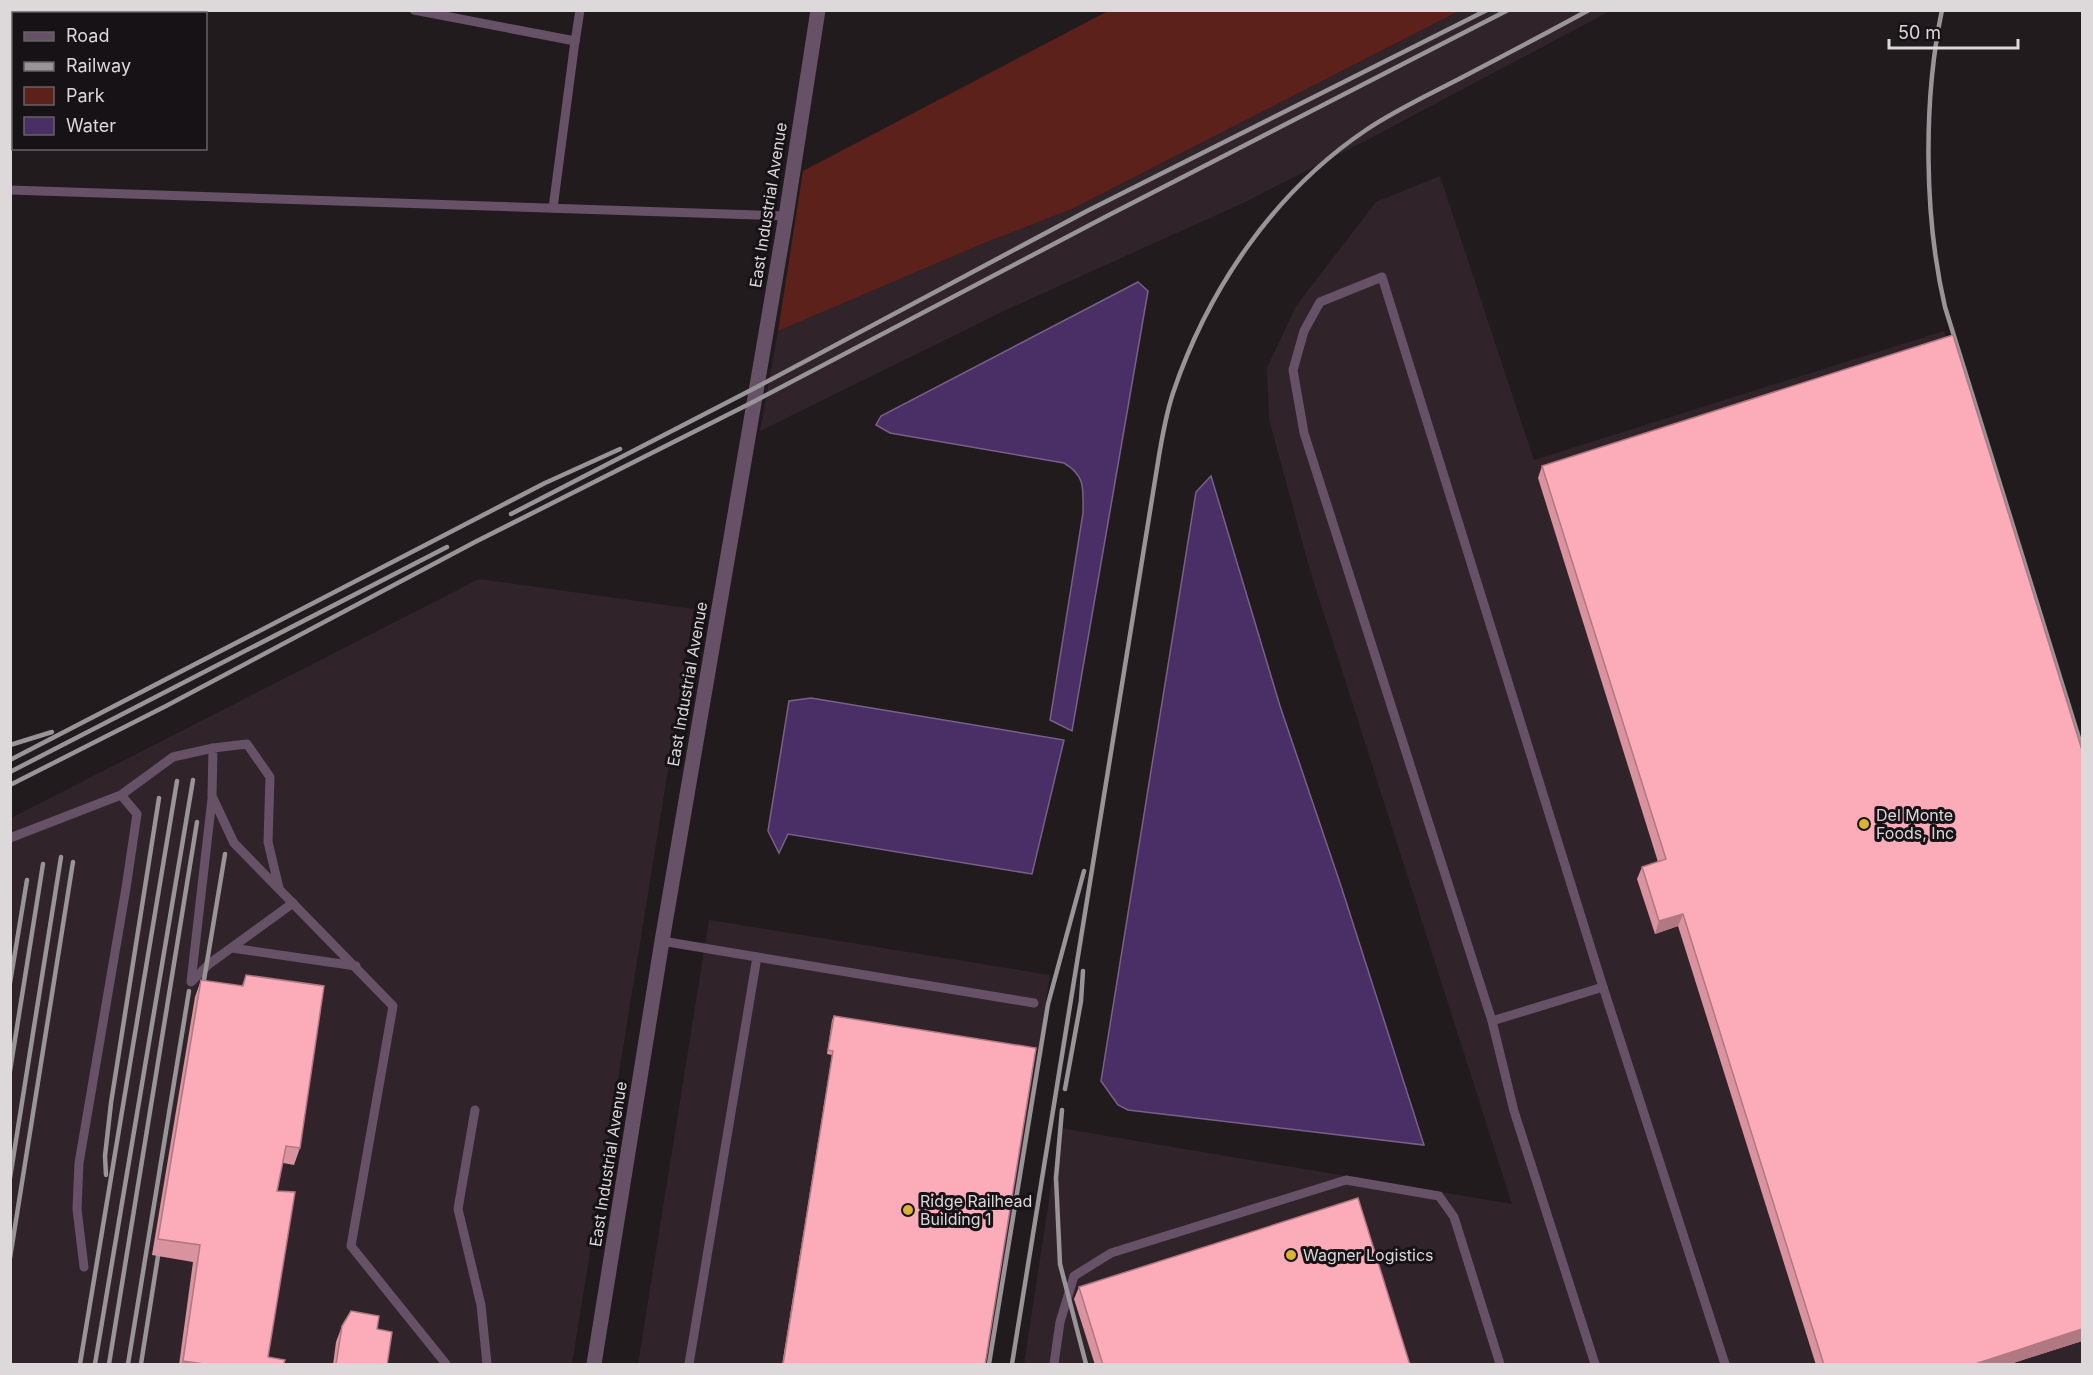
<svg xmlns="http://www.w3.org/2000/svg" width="2093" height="1375" font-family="Inter,sans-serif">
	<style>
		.built { fill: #30242a }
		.green { fill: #5b211a }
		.water { fill: #4a2e66; stroke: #766189; stroke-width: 1.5 }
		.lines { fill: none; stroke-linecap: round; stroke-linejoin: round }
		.service { stroke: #675167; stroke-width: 9 }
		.tertiary { stroke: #675167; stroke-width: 15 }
		.rail { stroke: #999497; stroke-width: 4.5 }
		.wall { fill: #d9939f }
		.shaded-wall { fill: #b07882 }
		.building { fill: #fcabb9; stroke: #b07882; stroke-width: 1.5 }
		.poi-dot { fill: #d8b434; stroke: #171215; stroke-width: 2 }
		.labels { text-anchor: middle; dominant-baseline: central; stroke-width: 6; stroke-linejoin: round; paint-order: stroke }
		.street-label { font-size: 16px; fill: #ddd9db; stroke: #171215 }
		.poi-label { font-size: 16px; fill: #ddd9db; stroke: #171215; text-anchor: start }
	</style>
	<rect width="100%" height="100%" fill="#211b1e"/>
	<g class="built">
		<path d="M1459,11h151l-241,128 -126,64 -237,107 -246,121 18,-100 204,-87 90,-35z"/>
		<path d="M1440,176l94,284 410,-129 138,437v596h-1058l36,-236 452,76 -202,-634 -41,-151 -2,-51 29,-62 80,-104z"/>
		<path d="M479,579l215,30 -122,755h-561v-546z"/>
		<path d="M709,920l341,55 -59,389h-353z"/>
	</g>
	<path class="green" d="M1108,11h351l-387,198 -90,35 -204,87 25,-160z"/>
	<g class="water">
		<path d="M1138,282l10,9 -76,440 -22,-11 33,-207c0,-24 3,-37 -19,-50l-174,-30 -14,-8 5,-9z"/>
		<path d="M1211,476l69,230 61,180 83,259 -296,-35 -10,-5 -17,-24 95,-589z"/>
		<path d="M811,698l253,42 -32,134 -244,-40 -9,19 -11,-22 21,-130z"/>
	</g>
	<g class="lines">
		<g class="service">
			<path d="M414,10l161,31 -22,167"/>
			<path d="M575,42l5,-32"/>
			<path d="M10,190l776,26"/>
			<path d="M212,799l-21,183 18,-18 84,-61"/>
			<path d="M10,838l111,-43 52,-38 40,-9"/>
			<path d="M279,888l-11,-46 2,-65 -23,-33 -34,4 -1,48 22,47 159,163 -42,240 95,118"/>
			<path d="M662,941l95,16 -68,407"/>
			<path d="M232,948l124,18"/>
			<path d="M757,957l277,46"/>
			<path d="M1492,1021l111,-34"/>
			<path d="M475,1110l-17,99 23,96 6,59"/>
			<path d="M84,1267l-7,-58 2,-46 47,-275 11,-74 -16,-19"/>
			<path d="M1054,1364l6,-42 14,-46 37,-23 235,-73 93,16 15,21 46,147"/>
			<path d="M1595,1364l-81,-253 -22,-90 -188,-588 -11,-63 11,-39 16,-29 62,-25 221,710 122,377"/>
		</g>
		<path class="tertiary" d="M594,1364l68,-423 124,-725 32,-206"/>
		<g class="rail">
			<path d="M1942,10c-19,91 -18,207 3,297l137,441"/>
			<path d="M511,514l244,-126 332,-177 400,-201"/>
			<path d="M10,745l42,-13"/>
			<path d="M10,760l535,-277 75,-34"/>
			<path d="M10,772l437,-225"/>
			<path d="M10,785l156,-79 309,-164 278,-140 354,-186 401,-206"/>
			<path d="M10,983l17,-103"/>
			<path d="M201,998l24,-144"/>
			<path d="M10,1071l33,-207"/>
			<path d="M1065,1089l16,-88 2,-30"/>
			<path d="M1062,1110l-6,68 4,86 26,100"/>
			<path d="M106,1175l-1,-19 6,-53 48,-305"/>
			<path d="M10,1178l51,-321"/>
			<path d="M10,1258l63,-396"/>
			<path d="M80,1364l97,-583"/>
			<path d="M95,1364l98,-584"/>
			<path d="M109,1364l88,-542"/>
			<path d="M128,1364l61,-373"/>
			<path d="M141,1364l17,-108"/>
			<path d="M989,1364l59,-360 36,-133"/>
			<path d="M1012,1364l145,-896c4,-25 8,-51 16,-75 35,-104 101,-201 193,-263 28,-19 60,-34 91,-50 44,-23 88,-46 132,-70"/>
		</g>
	</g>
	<g class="wall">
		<path d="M1542,466l540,875 -75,24h-191l-138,-439 -23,8 -18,-55 5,-12 16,-5 -120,-384z"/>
		<path d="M246,975l54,173 -6,17 -11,-2 -6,28 -9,166 15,8h-104l14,-103 -41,-7 43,-258 6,-17 41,6z"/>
		<path d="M834,1016l151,349h-203l50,-310 -5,-1 5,-34z"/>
		<path d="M1079,1287l331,78h-315l-21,-66z"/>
		<path d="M342,1326l35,3 10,36h-54l3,-23z"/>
	</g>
	<g class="shaded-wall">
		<path d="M1683,914l-5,12 -23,8 4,-13z"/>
		<path d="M2082,1329v12l-75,24h-35z"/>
		<path d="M183,1361l28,4h-30z"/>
	</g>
	<g class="building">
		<path d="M1953,335l129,415v579l-110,36h-148l-141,-451 -24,7 -17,-54 24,-8 -124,-393z"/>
		<path d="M246,975l78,11 -24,162 -14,-2 -9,45 18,1 -27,165 17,3 -2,5h-72l-28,-4 17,-116 -42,-6 43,-259 42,6z"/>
		<path d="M834,1016l202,32 -51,317h-202l50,-314 -5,-1z"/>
		<path d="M1358,1198l52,167h-307l-24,-78z"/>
		<path d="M351,1311l28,5 -2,13 15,3 -5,33h-51l6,-39z"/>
	</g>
	<g class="poi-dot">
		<circle cx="1864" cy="824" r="6"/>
		<circle cx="908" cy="1210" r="6"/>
		<circle cx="1291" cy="1255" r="6"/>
	</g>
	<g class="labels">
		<g class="street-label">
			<text transform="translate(768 205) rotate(-81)">East Industrial Avenue</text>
			<text transform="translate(687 684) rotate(-80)">East Industrial Avenue</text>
			<text transform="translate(608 1164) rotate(-81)">East Industrial Avenue</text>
		</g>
		<g class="poi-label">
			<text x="1876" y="815">Del Monte<tspan x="1876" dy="18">Foods, Inc</tspan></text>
			<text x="920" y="1201">Ridge Railhead<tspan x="920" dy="18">Building 1</tspan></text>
			<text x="1303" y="1255">Wagner Logistics</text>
		</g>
	</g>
	<rect width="2093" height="1375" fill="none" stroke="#ddd9db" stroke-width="24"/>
	<rect x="12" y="12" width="195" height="138" fill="#171215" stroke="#666264" stroke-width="1.5"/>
	<rect x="24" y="32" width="30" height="9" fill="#675167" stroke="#666264" stroke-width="1.5"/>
	<text x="66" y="42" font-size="18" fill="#ddd9db">Road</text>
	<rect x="24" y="62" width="30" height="9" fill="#999497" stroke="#666264" stroke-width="1.5"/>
	<text x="66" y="72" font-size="18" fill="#ddd9db">Railway</text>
	<rect x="24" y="87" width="30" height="18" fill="#5b211a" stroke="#666264" stroke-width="1.5"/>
	<text x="66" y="102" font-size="18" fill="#ddd9db">Park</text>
	<rect x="24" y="117" width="30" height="18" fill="#4a2e66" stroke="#666264" stroke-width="1.5"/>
	<text x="66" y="132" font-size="18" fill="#ddd9db">Water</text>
	<path d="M1889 39v9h129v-9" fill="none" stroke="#ddd9db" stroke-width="3"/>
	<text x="1898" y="39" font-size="18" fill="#ddd9db" stroke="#171215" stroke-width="4.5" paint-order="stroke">50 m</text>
</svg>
